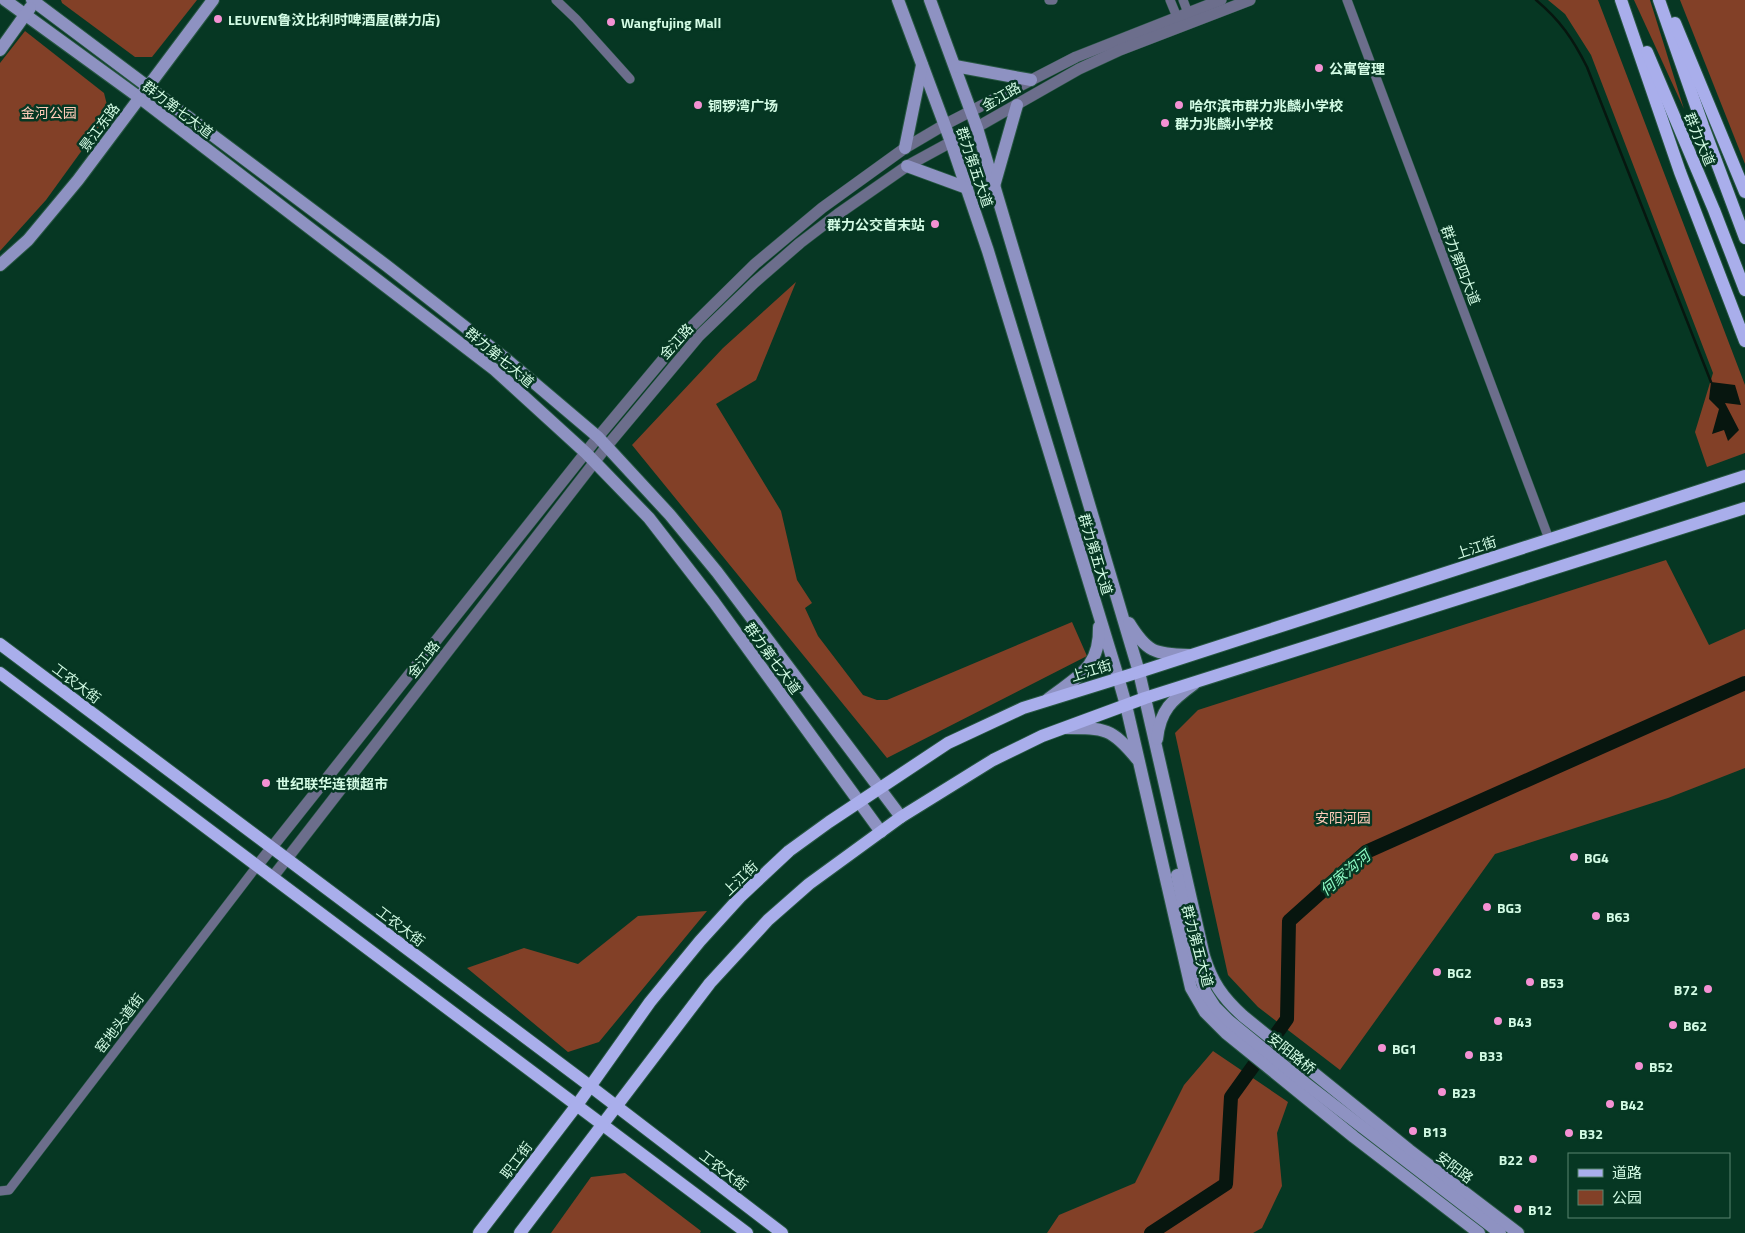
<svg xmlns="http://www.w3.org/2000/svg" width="1745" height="1233" font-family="'Titillium Web','Noto Sans SC',sans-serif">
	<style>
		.green { fill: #824027 }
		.water { fill: #07160f }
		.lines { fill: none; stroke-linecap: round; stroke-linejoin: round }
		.stream { stroke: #07160f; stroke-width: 2.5 }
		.river { stroke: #07160f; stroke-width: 14 }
		.minor-casing { stroke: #275642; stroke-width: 10 }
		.tertiary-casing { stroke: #275642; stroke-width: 12 }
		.secondary-casing { stroke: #275642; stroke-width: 14 }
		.primary-casing { stroke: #275642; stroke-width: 14 }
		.minor { stroke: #6c6e8c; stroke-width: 9 }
		.tertiary { stroke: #6c6e8c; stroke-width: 11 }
		.secondary { stroke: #8e92c2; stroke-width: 12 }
		.primary { stroke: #a9aeeb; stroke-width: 12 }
		.poi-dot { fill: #f491d3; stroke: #063723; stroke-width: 2 }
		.labels { text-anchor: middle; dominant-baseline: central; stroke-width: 5; stroke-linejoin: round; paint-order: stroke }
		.poi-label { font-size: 14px; font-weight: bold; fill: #d2fbe4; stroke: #063723; text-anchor: start }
		.street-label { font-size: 14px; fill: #d2fbe4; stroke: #063723 }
		.park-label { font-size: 14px; fill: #ffcbb9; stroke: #063723 }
		.water-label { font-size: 15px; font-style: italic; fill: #8efbc5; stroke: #063723 }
	</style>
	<rect width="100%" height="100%" fill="#063723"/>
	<g class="green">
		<path d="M61,0h136l-45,57h-17l-73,-54z"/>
		<path d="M1548,0h50l147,385v68l-38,14 -12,-35 18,-59 -122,-318 -26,-41z"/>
		<path d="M1634,0h16l34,109z"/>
		<path d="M1680,0h65v164z"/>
		<path d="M25,31l79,62 5,20 -63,87 -46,51v-188z"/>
		<path d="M796,282l-40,98 -40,24 65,107 16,69 15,23 -7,5 13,28 45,59 14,5h10l185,-78 15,34 -200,102 -255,-313 91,-97z"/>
		<path d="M1666,560l43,85 36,-16v139l-77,30 -173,56 -155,216 -82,-63 -30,-32 -53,-242 23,-23z"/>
		<path d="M707,911l-108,131 -31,10 -101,-84 57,-20 54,16 60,-48z"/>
		<path d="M1213,1051l75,51 -11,31 5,53 -20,42 -9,5h-206l12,-18 76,-32 49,-98z"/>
		<path d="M625,1173l76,58 -1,2h-149l40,-56z"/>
	</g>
	<path class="water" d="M1711,382l24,3 6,20 -16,-2 14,27 -11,11 -4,-11 -12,4 7,-25 -10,-10z"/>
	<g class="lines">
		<path class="stream" d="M1536,0c24,20 37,39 51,67l124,315"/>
		<path class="river" d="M1151,1233l75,-49 5,-87 56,-78 2,-98 77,-69 379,-169"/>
		<defs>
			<g id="minor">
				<path d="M556,0l20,19 54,60"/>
				<path d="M1049,0h4"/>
				<path d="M1170,0l7,17"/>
				<path d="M1183,0l5,13"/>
				<path d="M1347,0l202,539"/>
				<path d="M0,1191l9,-1 248,-324"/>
			</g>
			<g id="tertiary">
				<path d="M257,866l341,-429 87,-104 70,-69 67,-56 83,-60 39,-23 132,-68 145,-57"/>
				<path d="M272,878l335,-432 92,-110 55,-53 46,-40 38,-29 69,-48 44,-24 128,-73 41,-19 130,-50"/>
			</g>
			<g id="secondary">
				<path d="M5,0l135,98 355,272 91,83 63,65 65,84 167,230"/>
				<path d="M32,0l355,266 119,93 92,78 72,78 47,57 184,245"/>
				<path d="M898,0l53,142 37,109 130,426 8,28 65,283 14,24 21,21 128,104 125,96"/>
				<path d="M930,0l47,128 162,544 65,284c8,26 18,41 39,60l166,134 109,83"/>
				<path d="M0,50l30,-42"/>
				<path d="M955,66l76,14"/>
				<path d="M905,148l17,-83"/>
				<path d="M907,166l60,22"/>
				<path d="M994,186l23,-81"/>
				<path d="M0,265l28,-25 50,-60 135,-180"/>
				<path d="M1129,623c18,29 25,31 59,32"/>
				<path d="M1048,699c30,-23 52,-31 51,-72"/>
				<path d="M1066,728c39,0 46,0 71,31"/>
				<path d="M1157,739c3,-29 15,-39 37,-55"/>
				<path d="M1177,875l20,94 9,24 9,14 14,14 76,62 195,150"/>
			</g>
			<g id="primary">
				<path d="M1621,0l59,172 65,169"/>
				<path d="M1659,0l44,126 42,112"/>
				<path d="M1675,23l70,169"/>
				<path d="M1647,52l67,158 31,80"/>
				<path d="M0,644l590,442 192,147"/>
				<path d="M0,673l747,560"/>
				<path d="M479,1233l98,-128 73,-103 50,-61 41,-45 48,-45 40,-29 119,-79 75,-35 116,-36 606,-196"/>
				<path d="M520,1233l190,-250 58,-63 41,-36 92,-67 92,-57 49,-24 103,-38 600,-190"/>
			</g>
		</defs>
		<use href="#minor" class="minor-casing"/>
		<use href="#tertiary" class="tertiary-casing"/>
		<use href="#secondary" class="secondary-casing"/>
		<use href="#primary" class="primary-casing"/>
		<use href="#minor" class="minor"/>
		<use href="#tertiary" class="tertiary"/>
		<use href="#secondary" class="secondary"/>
		<use href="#primary" class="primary"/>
	</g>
	<g class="poi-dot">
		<circle cx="218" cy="19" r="5"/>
		<circle cx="611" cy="22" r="5"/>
		<circle cx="1319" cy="68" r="5"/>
		<circle cx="698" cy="105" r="5"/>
		<circle cx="1179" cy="105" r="5"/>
		<circle cx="1165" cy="123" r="5"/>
		<circle cx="935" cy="224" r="5"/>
		<circle cx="266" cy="783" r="5"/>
		<circle cx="1574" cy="857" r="5"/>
		<circle cx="1487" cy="907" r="5"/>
		<circle cx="1596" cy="916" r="5"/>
		<circle cx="1437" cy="972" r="5"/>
		<circle cx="1530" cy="982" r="5"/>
		<circle cx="1708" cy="989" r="5"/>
		<circle cx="1498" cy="1021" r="5"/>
		<circle cx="1673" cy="1025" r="5"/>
		<circle cx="1382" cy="1048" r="5"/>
		<circle cx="1469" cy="1055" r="5"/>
		<circle cx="1639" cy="1066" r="5"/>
		<circle cx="1442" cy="1092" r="5"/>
		<circle cx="1610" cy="1104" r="5"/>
		<circle cx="1413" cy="1131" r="5"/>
		<circle cx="1569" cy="1133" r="5"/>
		<circle cx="1533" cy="1159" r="5"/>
		<circle cx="1518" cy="1209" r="5"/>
	</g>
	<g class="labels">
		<g class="poi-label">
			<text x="228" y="19">LEUVEN鲁汶比利时啤酒屋(群力店)</text>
			<text x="621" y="22">Wangfujing Mall</text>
			<text x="1329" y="68">公寓管理</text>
			<text x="708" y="105">铜锣湾广场</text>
			<text x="1189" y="105">哈尔滨市群力兆麟小学校</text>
			<text x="1175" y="123">群力兆麟小学校</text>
			<text x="925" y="224" text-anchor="end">群力公交首末站</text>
			<text x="276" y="783">世纪联华连锁超市</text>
			<text x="1584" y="857">BG4</text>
			<text x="1497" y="907">BG3</text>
			<text x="1606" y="916">B63</text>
			<text x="1447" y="972">BG2</text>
			<text x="1540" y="982">B53</text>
			<text x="1698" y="989" text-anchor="end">B72</text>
			<text x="1508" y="1021">B43</text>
			<text x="1683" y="1025">B62</text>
			<text x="1392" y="1048">BG1</text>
			<text x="1479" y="1055">B33</text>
			<text x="1649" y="1066">B52</text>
			<text x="1452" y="1092">B23</text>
			<text x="1620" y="1104">B42</text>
			<text x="1423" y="1131">B13</text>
			<text x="1579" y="1133">B32</text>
			<text x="1523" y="1159" text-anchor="end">B22</text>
			<text x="1528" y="1209">B12</text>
		</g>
		<g class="street-label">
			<text transform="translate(1001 96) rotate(-30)">金江路</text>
			<text transform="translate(178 109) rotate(37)">群力第七大道</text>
			<text transform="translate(99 127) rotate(-53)">景江东路</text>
			<text transform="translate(1700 139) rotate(67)">群力大道</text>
			<text transform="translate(975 167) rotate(71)">群力第五大道</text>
			<text transform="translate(1461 265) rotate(69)">群力第四大道</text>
			<text transform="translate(676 341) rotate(-48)">金江路</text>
			<text transform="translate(500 357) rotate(40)">群力第七大道</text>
			<text transform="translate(1476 547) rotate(-18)">上江街</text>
			<text transform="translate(1096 554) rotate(73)">群力第五大道</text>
			<text transform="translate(773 658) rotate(54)">群力第七大道</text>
			<text transform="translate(423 659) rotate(-52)">金江路</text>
			<text transform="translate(1091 670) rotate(-17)">上江街</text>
			<text transform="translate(77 683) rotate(37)">工农大街</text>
			<text transform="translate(740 878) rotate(-44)">上江街</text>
			<text transform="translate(401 926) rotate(37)">工农大街</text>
			<text transform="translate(1198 946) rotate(75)">群力第五大道</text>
			<text transform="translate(119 1023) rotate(-53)">窑地头道街</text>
			<text transform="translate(1292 1053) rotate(39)">安阳路桥</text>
			<text transform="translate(516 1160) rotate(-53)">职工街</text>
			<text transform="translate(1455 1167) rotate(37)">安阳路</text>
			<text transform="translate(724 1170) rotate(37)">工农大街</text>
		</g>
		<g class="park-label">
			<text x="49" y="112">金河公园</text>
			<text x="1343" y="817">安阳河园</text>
		</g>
		<g class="water-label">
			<text transform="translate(1345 873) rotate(-40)">何家沟河</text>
		</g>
	</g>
	<rect x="1568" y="1153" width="162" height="65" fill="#063723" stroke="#588570"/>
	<rect x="1578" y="1169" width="25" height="8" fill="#a9aeeb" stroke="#588570"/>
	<text x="1612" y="1178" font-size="15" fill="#d2fbe4">道路</text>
	<rect x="1578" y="1190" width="25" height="15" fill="#824027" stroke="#588570"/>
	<text x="1612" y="1203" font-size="15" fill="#d2fbe4">公园</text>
</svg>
